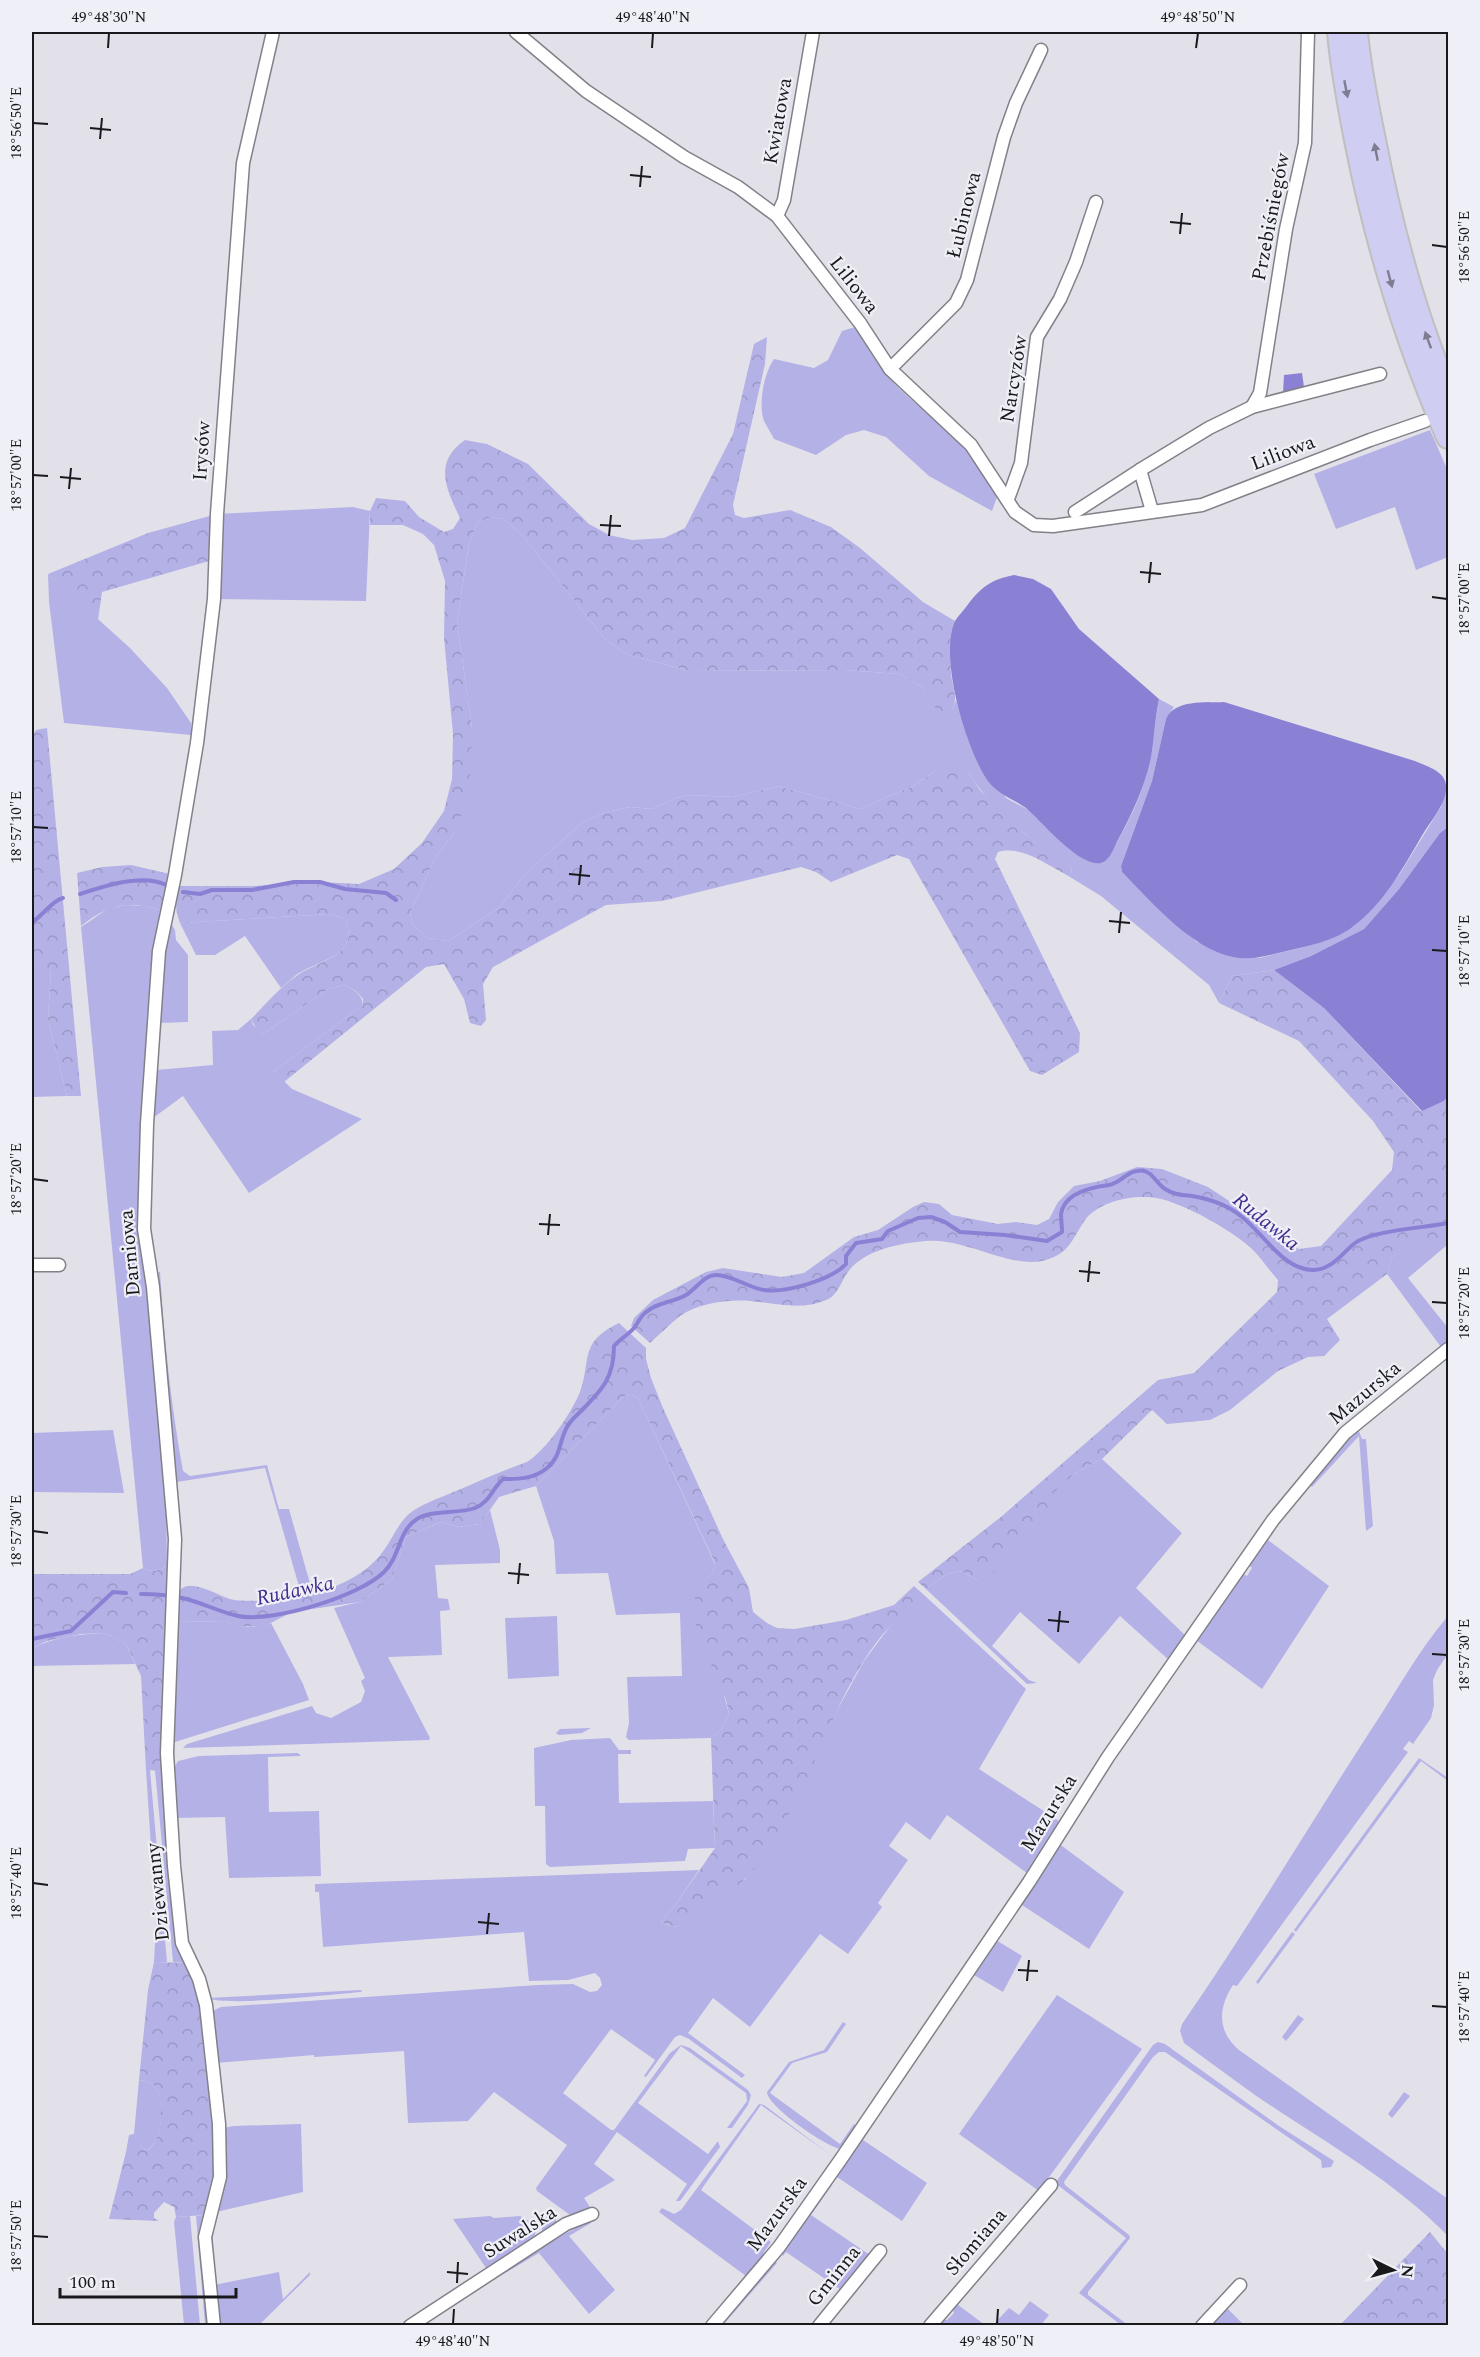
<svg xmlns="http://www.w3.org/2000/svg" width="1480" height="2357" font-family="Spectral,serif">
	<style>
		.green { fill: #b4b1e7 }
		.forest { fill: url(#forest-crowns) }
		.water { fill: #8a81d5 }
		.lines { fill: none; stroke-linecap: round; stroke-linejoin: round }
		.stream { stroke: #8a81d5; stroke-width: 4 }
		.minor-casing { stroke: #818188; stroke-width: 15 }
		.motorway-casing { stroke: #bfbfbf; stroke-width: 26 }
		.minor { stroke: #fff; stroke-width: 12 }
		.motorway { stroke: #cfcdf1; stroke-width: 22 }
		.oneway { fill: #7d7c91 }
		.ticks { fill: none; stroke: #19191c; stroke-width: 2 }
		.labels { text-anchor: middle; dominant-baseline: central; stroke-width: 4.5; stroke-linejoin: round; paint-order: stroke }
		.street-label { font-size: 20px; fill: #19191c; stroke: #efeff7 }
		.water-label { font-size: 21px; font-style: italic; fill: #422c8e; stroke: #efeff7 }
		.neatline { fill: none; stroke: #19191c; stroke-width: 2 }
		.ticks-label { font-size: 15px; text-anchor: middle; fill: #19191c }
	</style>
	<defs>
		<pattern id="forest-crowns" width="20" height="18" patternUnits="userSpaceOnUse" patternTransform="scale(1.5)"><rect width="20" height="18" fill="#b4b1e7"/><path d="M2 6a3 3 0 1 1 6 0M12 15a3 3 0 1 1 6 0" fill="none" stroke="#9a98c6"/></pattern>
	</defs>
	<rect width="100%" height="100%" fill="#e2e1ea"/>
	<g class="green">
		<path d="M855,327c10,15 19,33 31,47 35,42 91,69 111,123l-5,14 -63,-35 -43,-39 -22,-7 -18,5 -30,20 -42,-16c-3,-6 -7,-12 -10,-18 -6,-17 0,-48 10,-62l40,9 14,-8 14,-29z"/>
		<path d="M1430,430l18,41v86l-32,13 -21,-63 -59,22 -22,-55z"/>
		<path d="M353,507l17,4 -4,90 -152,-2 3,-85z"/>
		<path d="M491,517l13,2 19,17 81,102 22,16 64,17 154,-1 56,4 22,13 18,26h11l5,-13 12,38 38,60 105,56c12,-24 26,-46 33,-72 8,-27 10,-55 15,-83l15,8 -8,12 -14,62 -31,85 1,6 75,70 62,16 46,-11 31,-11 18,-10 22,-22 25,-32 40,-65 5,-23 2,5v38l-8,6 -41,56 -35,40 -53,27 -37,14 -42,6 -13,27 -10,-18 -108,-89 -36,-22h7l-1,-7c-39,-25 -78,-56 -103,-95h-34l-21,14 -53,23 -81,-23 -46,11 -43,-2 -15,3 -23,11 -21,-2 -25,5 -23,10 -58,52 -26,34 -51,33 -20,-3 -15,-13 -3,-12 26,-57 20,-25 16,-103 -15,-106 12,-78 8,-21z"/>
		<path d="M48,574l82,74 37,40 24,35v12l-127,-12 -15,-121z"/>
		<path d="M126,905l19,1 15,4 -19,319 25,261 1,76c-8,5 -15,7 -24,2l-62,-641 28,-19z"/>
		<path d="M330,914l15,5c17,37 -27,41 -49,56 -5,4 -10,9 -15,13l-36,-52 -30,19h-19l-16,-32z"/>
		<path d="M167,925h5l3,5 1,10 12,15v67l-29,1z"/>
		<path d="M32,965l19,3 -3,51 19,77 -35,1z"/>
		<path d="M345,985c9,5 17,9 18,20l-89,66 18,18 70,30 -113,74 -66,-97 -30,22 3,-48 57,-5 -1,-34 26,-1 13,-11 2,6 10,9 67,-46z"/>
		<path d="M1424,1242l22,4 -38,32 40,50v18l-7,1 -54,-73 5,-17 17,-10z"/>
		<path d="M160,1272c4,67 11,133 23,199l7,5 77,-11 12,44h10l22,78 -11,3 -35,-122 -88,14 2,30 -2,-1 -20,-238z"/>
		<path d="M631,1395l7,3 77,166 -2,8 -17,18 33,124 -7,15 -11,9 -82,2 -3,-3 3,-14 -2,-46 55,-1 -2,-63 -64,2 -8,-42 -52,1 -2,-33 -18,-55 88,-90z"/>
		<path d="M1358,1429l4,10h4l7,87 -7,5 -7,-95 -47,51 -5,-5 26,-31z"/>
		<path d="M113,1430l11,63 -92,-1v-59z"/>
		<path d="M1102,1459l80,74 -46,55 51,49 -17,24 -50,-45 -41,48 -59,-52 -28,34 37,34 8,3 -10,1 -101,-95 21,-15 13,-3 18,9 66,-79 30,-27z"/>
		<path d="M490,1510l10,40v13l-65,2 3,33 10,1 2,11 -10,1 2,44 -54,2 42,81 -1,2 -246,8 4,-4 125,-38 4,7 15,5 30,-16 4,-11 -4,-10 4,-3 -31,-70 26,-6 32,-23 14,-42 35,-15 18,5 21,-3z"/>
		<path d="M1271,1528l3,3 -6,9 61,46 -67,103 -66,-49 44,-68 7,4 5,-8 -5,-5z"/>
		<path d="M923,1594l103,95 -47,80 80,52 14,-21 1,3 -55,85 -3,1 11,-16 -80,-58 -17,25 -24,-18 -17,24 19,14 -30,43 4,4 -34,47 -28,-20 -70,93 -37,-29 -25,35 57,42 -3,3 -53,-39 -9,-4 -5,2 -29,40 -2,-1 11,-16 -44,-31 -48,64 48,37h3l56,-77 11,-8 9,3 58,42 3,5 -3,10 -16,23h-5l20,-27 -1,-8 -65,-47 -43,57 70,51 10,-13 2,6 -40,54h-4l11,-17 -70,-52 -23,32 21,16 -31,18 8,12 -22,5 -33,-24 -1,-3 31,-43 -73,-53 -26,29 -60,2 -4,-72 -90,6v-2l-98,8 -6,-51 11,-5 317,-22 35,-1 17,8 7,-1 5,-6 -2,-7 -5,-5 -27,7 -39,1 -5,-49 -201,15 -4,-55h-4v-8l384,-14 -23,34 -15,18c31,16 43,-14 64,-30 6,-4 14,-8 20,-12l119,-219 35,-47z"/>
		<path d="M557,1616l2,60 -51,3 -3,-61z"/>
		<path d="M1448,1616v38l-11,16 -4,10 1,25 -3,13 -18,26 -4,-3 -6,8 5,3 -171,234 -4,-1c-15,23 -16,46 6,65l209,149v37c-56,-57 -127,-96 -193,-141 -24,-17 -48,-35 -71,-52l-4,-12 2,-7c66,-95 124,-194 187,-291 26,-39 49,-82 79,-117z"/>
		<path d="M225,1621c14,6 32,9 46,2l32,61 6,16 -134,42 -3,-1 3,-119z"/>
		<path d="M105,1633l21,11 9,20 -103,2v-18c23,-11 47,-14 73,-15z"/>
		<path d="M591,1728l-9,5 -23,2 -3,-2 4,-4z"/>
		<path d="M610,1738l9,12h12v4h-13l1,49 94,-2 2,47 -27,1 -3,12 -135,6 -4,-3 -1,-58h-10l-1,-58 37,-8z"/>
		<path d="M298,1753l3,3 -33,1 1,55 50,-1 2,65 -92,2 -4,-61 -52,1 -1,-47 6,-10 21,-5z"/>
		<path d="M1419,1758l29,20v3l-27,-20 -125,171 -2,-2z"/>
		<path d="M146,1770h4l17,192h-13l2,-38z"/>
		<path d="M155,1770l9,1 21,192 -12,-1z"/>
		<path d="M1058,1843l66,49 -35,57 -70,-46z"/>
		<path d="M1292,1932l3,2 -37,50 -2,-2z"/>
		<path d="M996,1940l26,16 -19,36 -29,-17z"/>
		<path d="M362,1990l-1,2c-27,2 -135,15 -153,6z"/>
		<path d="M1057,1995l85,54 -103,142 -80,-57z"/>
		<path d="M1298,2015l6,4 -18,22 -4,-4z"/>
		<path d="M843,2022l3,2 -19,28 -35,11 -22,30 70,51 14,-20 5,3 -18,22c-15,-2 -74,-43 -74,-57l22,-30 35,-12z"/>
		<path d="M1158,2042l7,2 114,82 55,35 -3,6 -9,1 -1,-8 -156,-108h-6l-6,5 -89,125 1,3 64,50 1,3 -42,54v3l40,30h-7l-42,-32 47,-55 -67,-52 -12,13 7,-14 99,-140z"/>
		<path d="M139,2080c7,1 13,2 17,8 9,13 7,55 -9,62l-7,-4h-8l-6,6 3,-17 5,-1z"/>
		<path d="M1404,2092l6,4 -18,22 -4,-4z"/>
		<path d="M759,2104l5,1 68,51 -71,-51 -60,85 70,52 -7,10 -3,10 -15,14 -87,-64 3,-4 12,6 7,-4z"/>
		<path d="M871,2122l3,1 -11,17 64,43 -25,38 -65,-44 4,-6 -1,-3z"/>
		<path d="M301,2124l2,68 -87,20 -5,41 -3,-17 16,-108 9,-2z"/>
		<path d="M828,2185h4l-21,30 59,40 -29,35 -55,-38 -3,4 -2,-4z"/>
		<path d="M550,2211l5,5 2,8 -15,12v-13z"/>
		<path d="M205,2215l7,110h-7l-9,-109z"/>
		<path d="M190,2216l10,109h-16l-10,-103 2,-5z"/>
		<path d="M490,2216l4,2 26,-2 14,8 2,4 -2,13 -48,27 -33,-49z"/>
		<path d="M588,2221l3,2 -22,13 46,54 -26,24 -50,-61 -49,29 19,-13 5,-7z"/>
		<path d="M774,2261l3,2 -54,62 -4,1z"/>
		<path d="M279,2272l4,27 27,-27v3l-51,50h-40l-5,-40z"/>
		<path d="M962,2298l-5,6 28,21 -52,1 8,-6h6l7,-7 -2,-8 5,-6z"/>
		<path d="M1030,2301l19,14 -8,10h-48l16,-17 10,7z"/>
		<path d="M1227,2308l17,17 -37,1z"/>
	</g>
	<g class="forest">
		<path d="M767,337l-2,27 -32,141 2,10 9,3 46,-8 41,17 29,21 63,54 32,19c-3,17 -5,34 -4,52 2,19 8,21 0,41l-12,-1 -17,-26 -22,-13 -56,-4 -154,1 -64,-17 -22,-16 -81,-102 -19,-17 -13,-2 -14,6 -8,21 -12,78 15,106 -1,41 -7,38 -8,24 -20,25 -26,57 3,12 15,13 20,3 51,-33 26,-34 58,-52 23,-10 25,-5 21,2 23,-11 15,-3 43,2 46,-11 81,23 53,-23 21,-14 20,-6 14,6 12,18 45,44 46,33 1,7h-7c-19,-10 -44,-29 -67,-22l-3,7 85,174 -1,19 -37,23 -12,-4 -121,-212 -12,-4 -66,27 -15,-10 -15,-5 -139,34 -56,4 -113,62 -10,17 3,36 -5,6 -11,-3 -6,-24 -20,-35 -18,3 -142,115 -10,-11 89,-66v-6l-7,-8 -11,-6 -15,3 -67,46 -6,-4 -6,-11c14,-14 27,-30 44,-42 21,-17 67,-20 50,-58l-15,-5 -150,9c-5,-13 -5,-23 -1,-37h73l68,-4 39,2 35,-15 28,-26 22,-32 8,-32 1,-45 -9,-96 1,-57 -11,-36 -11,-11 -20,-9h-33v-14l6,-13 29,3 14,16 25,15 9,-3 7,-11c-14,-29 -27,-56 5,-78l22,4 41,20 61,60 20,11 23,5 32,-2 21,-10 48,-94 21,-90z"/>
		<path d="M217,514l-1,45 -114,33 -4,28 -50,-46 100,-41z"/>
		<path d="M47,728l34,368h-14l-19,-77 3,-50 -19,-4v-72l2,-1 -2,-18v-137l4,-7z"/>
		<path d="M131,865l39,9 -10,36c-34,-10 -52,-5 -79,16l-4,-53 25,-6z"/>
		<path d="M1274,970l50,38 97,103 23,-10 4,-5v148l-2,2c-25,-4 -32,-2 -54,11l-5,17 -60,45 13,21 -16,16 -16,1 -30,14 -48,39 -20,10 -43,4 -15,-14 -50,49 -28,15 -29,27 6,13 -61,62 -12,4 -18,-9 -13,3 -21,15 -8,-7 84,-66 156,-136 36,-7 83,-81 1,-12c-9,-10 -17,-22 -26,-31 -19,-18 -70,-47 -96,-51 -22,-4 -57,3 -71,22 -13,19 -15,33 -39,40 -35,10 -81,-23 -120,-19 -25,2 -63,9 -78,31 -7,9 -10,24 -22,28 -26,11 -49,3 -76,1 -21,-2 -52,2 -70,15 -10,8 -20,18 -30,27l-19,-17 3,-8 19,-18 53,-28 17,-4 59,9 22,-4 50,-36 24,-7 35,-23 11,-5 15,2 13,11 46,9 18,-2 21,3 12,-6 9,-17 16,-16 26,-5 37,-14 25,2 46,18 35,23 28,25 28,14 22,-3 71,-76 2,-18 -21,-31 -74,-80 -80,-38 13,-27z"/>
		<path d="M619,1323l27,25v11l5,19 12,30 60,131 26,49 4,24 14,11 10,5 17,1 24,-4 28,-5 48,-15 20,-19 9,8c-23,20 -44,42 -60,68 -43,69 -61,154 -117,216 -6,8 -18,11 -25,18 -20,20 -31,40 -60,26l15,-18 39,-56 -4,-110 11,-9 7,-15 -3,-14 -30,-72 -2,-19 2,-20 17,-17 2,-9 -77,-165 -7,-3 -7,1 -88,90 -37,11 -19,27 -21,3 -18,-5 -35,15 -14,42 -32,23 -68,10 -29,15 -26,-1 -12,-5 -49,1 4,-32c11,-12 37,5 50,9 17,5 73,-1 90,-7 24,-8 50,-21 64,-42 9,-12 14,-27 26,-37 12,-9 27,-14 41,-20 25,-10 50,-22 76,-31 19,-12 44,-48 53,-70 12,-33 -2,-49 39,-69z"/>
		<path d="M167,1566l-3,205 -18,-1 -5,-94 -15,-32 -21,-11 -24,1 -34,7 -15,7v-74h98l13,-6c9,5 16,3 24,-2z"/>
		<path d="M154,1962l31,1 13,22 4,22 15,159 -12,49 -29,2 -2,-10 -10,-5 -10,11v5l5,3 -50,-2 17,-67 5,-6h9l7,4c16,-7 17,-49 9,-62 -4,-6 -10,-7 -17,-8l9,-90z"/>
		<path d="M1430,2232l18,22v71h-108z"/>
	</g>
	<g class="water">
		<path d="M1302,373l2,14 -21,6 1,-18z"/>
		<path d="M1014,575l19,4 18,10 28,40 80,70c-4,19 -5,40 -8,58 -6,29 -18,55 -32,81 -4,7 -7,18 -14,23 -20,14 -64,-41 -79,-53 -16,-11 -31,-14 -42,-33 -19,-33 -45,-117 -29,-154 3,-5 8,-10 11,-14 15,-20 24,-27 48,-32z"/>
		<path d="M1224,702l191,59c11,5 30,10 31,24 1,19 -14,34 -23,49 -19,32 -38,68 -68,91 -18,15 -46,21 -68,26 -18,4 -36,10 -54,6 -43,-9 -81,-55 -111,-85l-1,-6 31,-85 14,-62c9,-20 39,-16 58,-17z"/>
		<path d="M1448,827v269l-4,5 -22,10 -98,-103 -50,-38 37,-14 53,-27 35,-40 41,-56z"/>
	</g>
	<g class="lines">
		<g class="stream">
			<path d="M183,892l17,2 12,-4h40l42,-8h26l25,7 41,4 10,7"/>
			<path d="M80,894c24,-8 63,-21 86,-9"/>
			<path d="M32,922c11,-6 19,-21 31,-24"/>
			<path d="M141,1594c14,0 27,1 41,4 19,4 37,14 56,18 34,7 122,-20 146,-44 16,-15 14,-41 33,-53 12,-9 42,-5 58,-11 14,-5 17,-19 28,-29 16,0 31,0 44,-11 14,-11 12,-27 20,-41 3,-6 10,-12 15,-17 21,-21 32,-33 32,-64 6,-7 14,-11 20,-18 4,-5 6,-11 11,-15 12,-11 27,-10 41,-18 10,-6 18,-20 30,-20 17,0 32,13 48,15 22,3 67,-10 82,-26v-8l10,-13 26,-4 6,-8 30,-13 13,-1 14,5 15,10 45,3 42,6 15,-9c0,-6 -1,-13 -1,-18 3,-21 32,-27 48,-29 12,-2 17,-13 28,-14 15,-3 18,12 28,18 9,6 18,6 27,7 18,3 36,9 50,21 21,16 42,54 72,53 19,-1 28,-17 41,-27 18,-13 70,-15 93,-20"/>
			<path d="M32,1639l39,-8 42,-39 13,1"/>
		</g>
		<defs>
			<g id="minor">
				<path d="M516,32l70,59 98,66 54,30 39,29 83,107 30,46 81,76 44,67 19,13 19,1 149,-21 168,-65 55,-19"/>
				<path d="M777,216l7,-16 29,-168"/>
				<path d="M890,369l66,-66 11,-23 37,-143 12,-34 25,-53"/>
				<path d="M1252,407l8,-14 26,-164 19,-86 3,-111"/>
				<path d="M1140,470l12,41"/>
				<path d="M1008,499l13,-36 16,-126 23,-38 16,-37 20,-60"/>
				<path d="M1075,512l65,-42 69,-42 43,-21 128,-33"/>
				<path d="M32,1265h27"/>
				<path d="M214,2326l-9,-89 15,-60 -1,-53 -13,-119 -7,-26 -17,-36 -8,-77 -7,-113 8,-214 -22,-252 -9,-58 3,-105 12,-173 16,-76 22,-132 17,-144 3,-85 26,-351 30,-131"/>
				<path d="M410,2326l156,-102 26,-10"/>
				<path d="M712,2326l67,-79 62,-88 188,-277 79,-125 165,-237 72,-87 103,-84"/>
				<path d="M819,2326l61,-75"/>
				<path d="M930,2326l121,-141"/>
				<path d="M1202,2326l38,-41"/>
			</g>
			<g id="motorway">
				<path d="M1339,32c3,36 10,72 17,108 20,102 50,201 92,297"/>
				<path d="M1356,32c3,35 10,69 17,103 17,88 40,177 75,259"/>
			</g>
		</defs>
		<use href="#minor" class="minor-casing"/>
		<use href="#motorway" class="motorway-casing"/>
		<use href="#minor" class="minor"/>
		<use href="#motorway" class="motorway"/>
	</g>
	<defs><path id="oneway-solid" d="M-6-.8H1V-3.2L6.5 0L1 3.2V.8H-6Z" transform="scale(1.5)"/></defs>
	<g class="oneway">
		<use href="#oneway-solid" transform="translate(1346 89) rotate(79)"/>
		<use href="#oneway-solid" transform="translate(1376 152) rotate(-101)"/>
		<use href="#oneway-solid" transform="translate(1390 279) rotate(75)"/>
		<use href="#oneway-solid" transform="translate(1428 340) rotate(-110)"/>
	</g>
	<path class="ticks" d="M108,48l1,-15M652,48l1,-15M1196,48l2,-15M33,123l15,1M90,128l21,2M100,139l2,-21M630,175l21,2M640,187l2,-21M1170,222l21,2M1180,234l2,-21M1432,245l15,2M33,475l15,1M60,477l21,2M69,489l2,-21M600,525l21,1M609,536l2,-21M1140,572l21,2M1149,583l2,-21M1432,597l15,2M33,827l15,1M569,874l21,2M579,885l2,-20M1109,921l21,2M1119,933l2,-21M1432,950l15,1M33,1179l15,2M539,1224l21,1M548,1235l2,-21M1079,1271l21,2M1088,1282l2,-21M1432,1302l15,1M33,1531l15,2M508,1573l21,2M518,1584l2,-21M1048,1620l21,2M1058,1632l2,-21M1432,1654l15,1M33,1883l15,2M478,1922l21,2M487,1934l2,-21M1018,1970l20,1M1027,1981l2,-21M1432,2006l15,1M33,2236l15,1M447,2272l21,2M457,2283l1,-21M453,2324l1,-15M997,2324l1,-15"/>
	<g class="labels">
		<g class="street-label">
			<text transform="translate(778 121) rotate(-80)">Kwiatowa</text>
			<text transform="translate(964 215) rotate(-76)">Łubinowa</text>
			<text transform="translate(1271 217) rotate(-79)">Przebiśniegów</text>
			<text transform="translate(854 285) rotate(52)">Liliowa</text>
			<text transform="translate(1014 379) rotate(-81)">Narcyzów</text>
			<text transform="translate(202 451) rotate(-86)">Irysów</text>
			<text transform="translate(1283 453) rotate(-21)">Liliowa</text>
			<text transform="translate(130 1253) rotate(-95)">Darniowa</text>
			<text transform="translate(1365 1393) rotate(-40)">Mazurska</text>
			<text transform="translate(1049 1813) rotate(-58)">Mazurska</text>
			<text transform="translate(158 1892) rotate(-96)">Dziewanny</text>
			<text transform="translate(777 2214) rotate(-54)">Mazurska</text>
			<text transform="translate(520 2232) rotate(-32)">Suwalska</text>
			<text transform="translate(976 2242) rotate(-49)">Słomiana</text>
			<text transform="translate(834 2276) rotate(-51)">Gminna</text>
		</g>
		<g class="water-label">
			<text transform="translate(1266 1222) rotate(39)">Rudawka</text>
			<text transform="translate(295 1591) rotate(-12)">Rudawka</text>
		</g>
	</g>
	<rect width="1480" height="2357" fill="none" stroke="#efeff7" stroke-width="66"/>
	<g transform="translate(1393 2270) rotate(95)" stroke="#efeff7" stroke-width="4.5" paint-order="stroke">
	<path d="M0-4.5L10 22L0 15L-10 22Z" fill="#19191c"/>
	<text y="-9" font-size="16" font-weight="bold" text-anchor="middle" fill="#19191c">N</text>
	</g>
	<path d="M60 2288v9h176v-9" fill="none" stroke="#19191c" stroke-width="3"/>
	<text x="69" y="2288" font-size="18" fill="#19191c" stroke="#efeff7" stroke-width="4.5" paint-order="stroke">100 m</text>
	<rect x="33" y="33" width="1414" height="2291" class="neatline"/>
	<g class="ticks-label">
		<text x="109" y="22">49°48'30"N</text>
		<text x="653" y="22">49°48'40"N</text>
		<text x="1198" y="22">49°48'50"N</text>
		<text transform="translate(16 123) rotate(-90)" y="5">18°56'50"E</text>
		<text transform="translate(1464 247) rotate(-90)" y="5">18°56'50"E</text>
		<text transform="translate(16 475) rotate(-90)" y="5">18°57'00"E</text>
		<text transform="translate(1464 599) rotate(-90)" y="5">18°57'00"E</text>
		<text transform="translate(16 827) rotate(-90)" y="5">18°57'10"E</text>
		<text transform="translate(1464 951) rotate(-90)" y="5">18°57'10"E</text>
		<text transform="translate(16 1179) rotate(-90)" y="5">18°57'20"E</text>
		<text transform="translate(1464 1303) rotate(-90)" y="5">18°57'20"E</text>
		<text transform="translate(16 1531) rotate(-90)" y="5">18°57'30"E</text>
		<text transform="translate(1464 1655) rotate(-90)" y="5">18°57'30"E</text>
		<text transform="translate(16 1883) rotate(-90)" y="5">18°57'40"E</text>
		<text transform="translate(1464 2007) rotate(-90)" y="5">18°57'40"E</text>
		<text transform="translate(16 2236) rotate(-90)" y="5">18°57'50"E</text>
		<text x="453" y="2346">49°48'40"N</text>
		<text x="997" y="2346">49°48'50"N</text>
	</g>
</svg>
